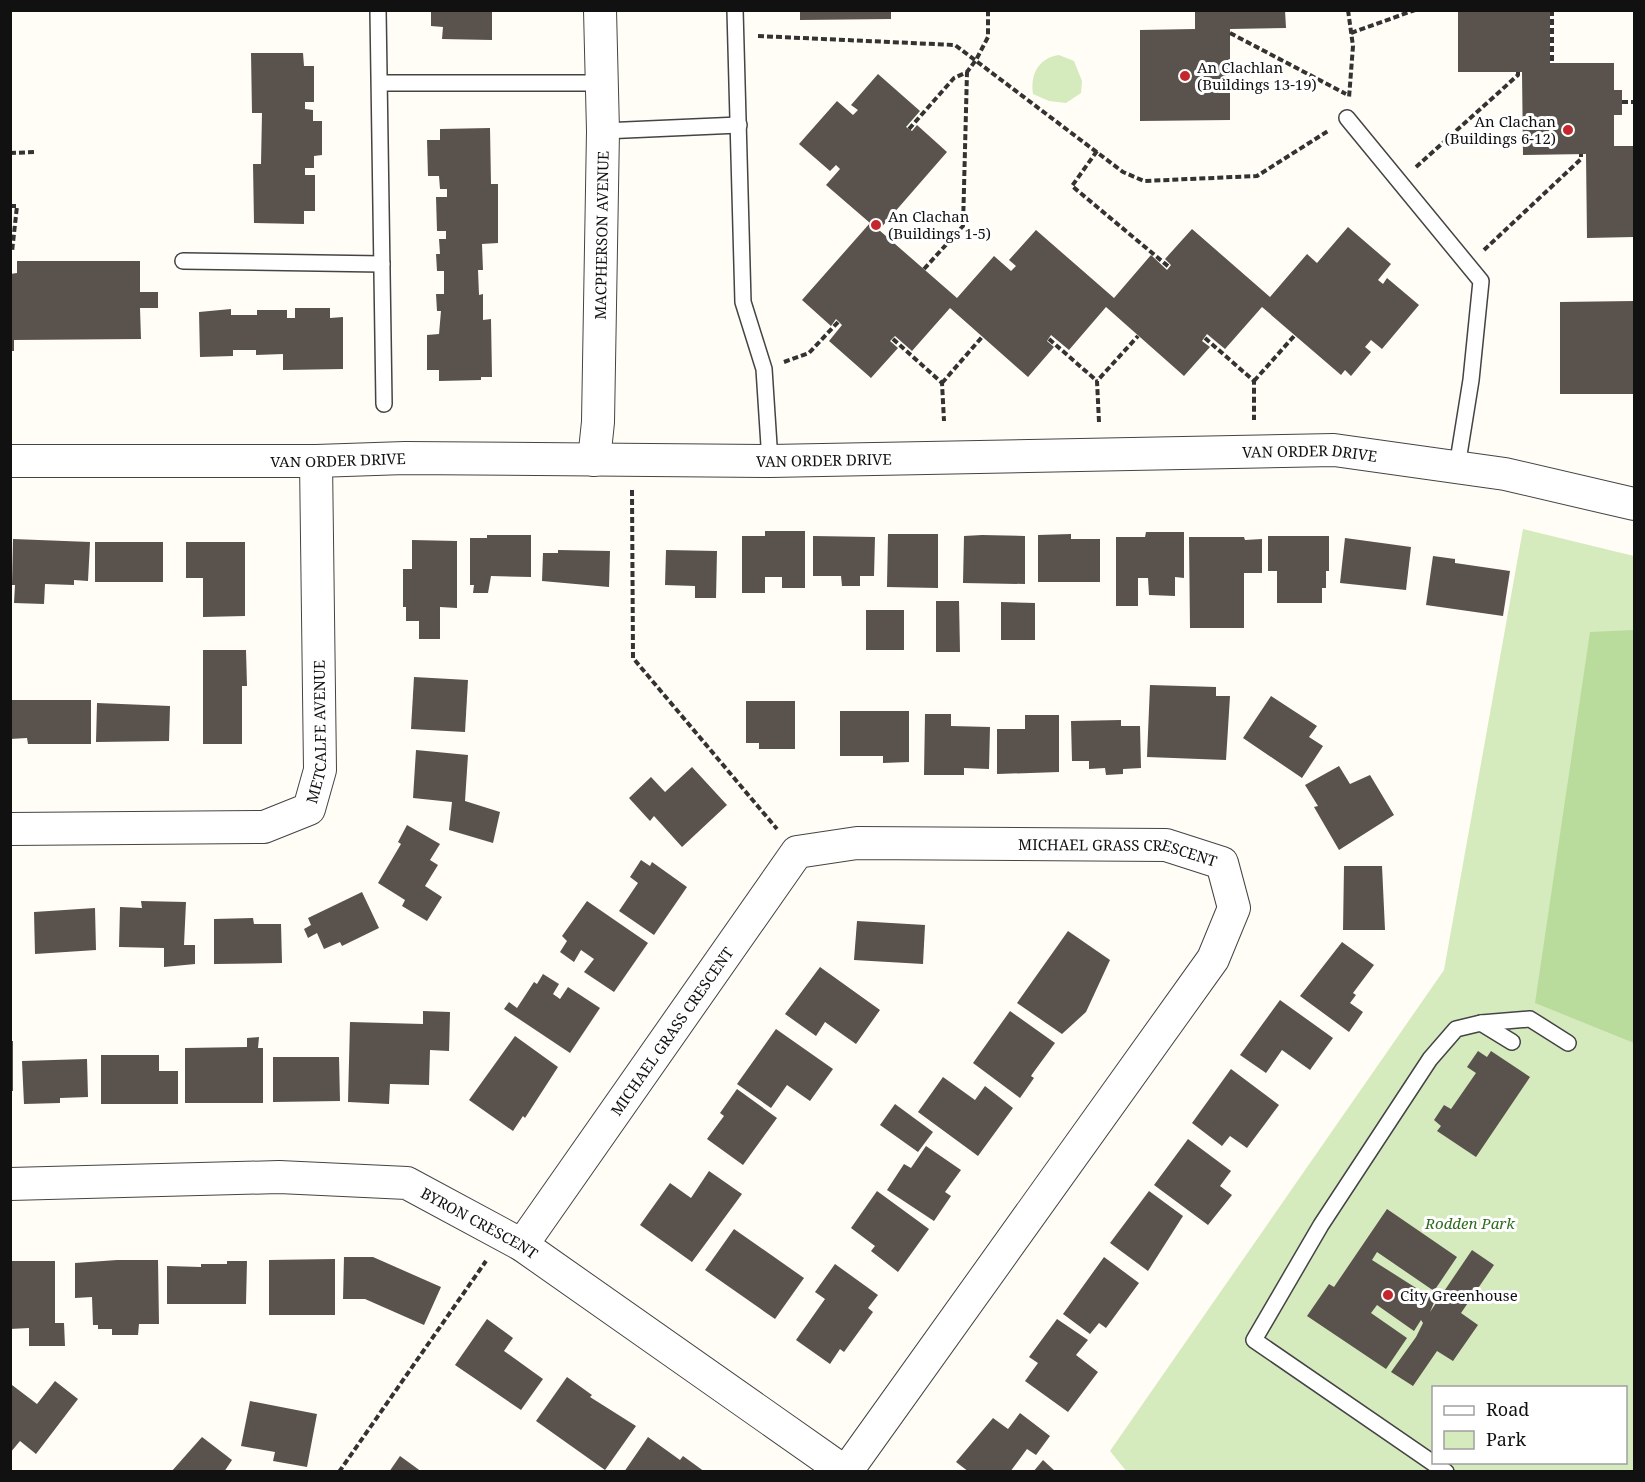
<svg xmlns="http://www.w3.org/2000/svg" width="1645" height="1482" font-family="'Noto Serif',serif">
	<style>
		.green { fill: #d5ebbd; fill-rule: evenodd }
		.forest { fill: #b9dc9c }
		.building { fill: #5a524d }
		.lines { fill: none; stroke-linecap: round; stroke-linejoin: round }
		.lane-casing { stroke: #444; stroke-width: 18 }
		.street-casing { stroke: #444; stroke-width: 34 }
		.path { stroke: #333; stroke-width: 4; stroke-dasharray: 6 3; stroke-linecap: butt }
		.lane { stroke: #fff; stroke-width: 15 }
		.street { stroke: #fff; stroke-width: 32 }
		.poi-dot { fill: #c4262e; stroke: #fff; stroke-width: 2 }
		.labels { text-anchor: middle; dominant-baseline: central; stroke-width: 6; stroke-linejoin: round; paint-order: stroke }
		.poi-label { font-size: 15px; fill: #111; stroke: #fff; text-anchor: start }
		.street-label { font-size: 15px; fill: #111; stroke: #fff }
		.park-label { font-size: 15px; font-style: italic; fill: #2f6b1f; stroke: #fff }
	</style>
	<rect width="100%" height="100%" fill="#fffdf5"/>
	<g class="green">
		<path d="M1059,55l15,6 8,20 -1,12 -15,10 -17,-2 -16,-7c-3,-19 5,-36 26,-39z"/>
		<path d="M1523,529l111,27v915l-507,1 -17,-21 334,-481zM1434,1388h192v74h-192z"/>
	</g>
	<path class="forest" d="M1634,630v413l-99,-40 55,-371z"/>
	<g class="building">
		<path d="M431,10h61v30l-50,-1 1,-12 -12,-1z"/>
		<path d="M800,10h91v9l-91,1z"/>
		<path d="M1195,10h90l1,18 -56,1v91l-90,1v-91l55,-1z"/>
		<path d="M1458,10h92v53h64v27h8v25h-8v31h20v91l-47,1 -1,-84 -63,1 -1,-83h-64z"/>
		<path d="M251,53h52l1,13h10v36h-9v7l8,1v11h9v34l-8,1v12h-9v7h10v36h-11v13l-50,-1 -1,-59h8l1,-51h-10z"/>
		<path d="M878,74l42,37 -14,16 6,4 5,-6 30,27 -68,78 78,68 37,-42 17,15 5,-5 -7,-6 27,-30 78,68 37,-43 16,15 4,-5 -6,-6 27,-30 78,68 37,-43 10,9 31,-36 43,37 -13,16 5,4 4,-6 32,27 -37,44 -11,-9 -6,7 6,5 -20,24 -6,-6 -4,5 -79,-68 -37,42 -18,-15 -5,7 8,6 -26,29 -78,-69 -37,43 -18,-15 -4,6 7,6 -26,30 -78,-69 -38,43 -17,-15 -5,5 8,7 -27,30 -42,-37 13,-16 -6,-6 -5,7 -29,-26 68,-77 -44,-38 14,-16 -4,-4 -6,6 -31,-27 38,-43 16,14 5,-5 -7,-5z"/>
		<path d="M490,128l1,56h7v59l-16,1 1,26h-5l1,25 4,-1v26l8,-1 1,58h-11v3l-42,1v-11h-12v-35l12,-1 2,-23h-4l-1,-17h8v-23h-7l-1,-17h4l-1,-15h7v-8h-9l-1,-34h11v-8h-7l-1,-13h-11l-1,-36h13v-11z"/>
		<path d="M17,261h123v31h18v16h-18l1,31 -127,1v11h-4v-77l7,-1z"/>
		<path d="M1634,301v93h-74v-92z"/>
		<path d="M295,308h35v10l13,-1v52l-60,1v-16l-27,1v-5h-23v6l-33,1 -1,-45 32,-3v6h26v-5h30v8h8z"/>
		<path d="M765,531h40v57h-23v-11h-17v16h-23v-57h23z"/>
		<path d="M1146,532h38v46l-9,-1v19l-26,-1 -1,-17h-10v28h-22v-69h29z"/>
		<path d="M888,534h50v54l-51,-1z"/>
		<path d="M1071,534v5h29v43h-62v-47z"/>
		<path d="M487,535h44v42l-40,-1 -3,17h-15l1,-8h-4v-47h17z"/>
		<path d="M982,535l43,1v48l-62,-1 1,-47z"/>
		<path d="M813,536l62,1 -1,39h-14v10h-18l-1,-10h-28z"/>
		<path d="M1268,536h61v35h-3v17h-4v15h-45v-32h-9z"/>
		<path d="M1189,537h55l1,3 17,-1v34h-18v55h-54z"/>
		<path d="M1345,538l66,9 -5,43 -66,-7z"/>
		<path d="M13,539l77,3 -2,39 -14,-1v5l-29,-1 -1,20 -30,-1 1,-18h-3z"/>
		<path d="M412,540l45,1v67l-17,-1v32h-21v-18h-13v-14h-3v-38h9z"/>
		<rect x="95" y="542" width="68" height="40"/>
		<path d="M186,542h59v74l-42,1v-39h-17z"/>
		<path d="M558,550l52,1 -1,36 -67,-6 1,-28h15z"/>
		<path d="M666,550l51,1 -1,47h-21v-12l-30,-1z"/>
		<path d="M1433,556l22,3v4l55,8 -7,45 -77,-11z"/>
		<path d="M936,601h23l1,51h-24z"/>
		<path d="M1001,602l34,1v37h-34z"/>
		<rect x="866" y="610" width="38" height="40"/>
		<path d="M203,650h43l1,36h-5v58h-39z"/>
		<path d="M414,677l54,3 -3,52 -54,-3z"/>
		<path d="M1150,685l66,2v9h14l-4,64 -79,-3z"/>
		<path d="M1271,696l46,30 -8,11 14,9 -21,32 -59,-40z"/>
		<path d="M11,700h80v44h-63l-1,-6 -17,1z"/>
		<path d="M746,701h49v48h-36v-6h-13z"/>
		<path d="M97,703l73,3 -1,35 -73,1z"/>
		<path d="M840,711h69v51l-26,1v-7h-43z"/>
		<path d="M925,714h26v12l39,1 -1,42 -25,-1v7h-40z"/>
		<path d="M1025,715h34v57l-62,2v-45h28z"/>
		<path d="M1121,720v6h19l1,42 -18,1v5l-17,1 -1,-7 -16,1v-8h-17l-1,-40z"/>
		<path d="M416,750l52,5 -3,46 35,11 -7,31 -44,-13 3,-28 -39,-4z"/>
		<path d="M1339,766l11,18 20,-9 24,40 -55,35 -25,-43 4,-1 -13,-21z"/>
		<path d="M692,767l35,38 -45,42 -28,-31 -4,5 -21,-23 22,-21 14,15z"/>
		<path d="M407,825l33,19 -10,16 8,5 -13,21 17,11 -15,24 -25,-15 3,-6 -27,-17 23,-39 -3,-2z"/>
		<path d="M641,860l9,6 2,-4 35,25 -33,48 -35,-24 19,-28 -8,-6z"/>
		<path d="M1344,866h38l3,64h-42z"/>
		<path d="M362,892l17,36 -37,18 -2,-4 -16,7 -7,-16 -9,5 -4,-9 7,-4 -3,-7z"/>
		<path d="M141,901l45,1 -2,43h11v19l-31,3v-19l-45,-1 1,-40 22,1z"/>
		<path d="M587,901l61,42 -34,49 -30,-20 10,-13 -13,-9 -7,12 -14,-10 7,-11 -5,-5z"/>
		<path d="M95,908l1,42 -61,4 -1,-42z"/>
		<path d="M253,918l1,6h27l1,39 -68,1v-45z"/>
		<path d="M857,921l68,4 -2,39 -69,-4z"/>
		<path d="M1068,931l42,29 -24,52 -24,22 -45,-31z"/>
		<path d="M1342,942l32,23 -21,28 3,2 -6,8 13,9 -14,20 -49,-36z"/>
		<path d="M820,967l60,43 -24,34 -31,-22 -9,14 -31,-22z"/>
		<path d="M543,974l16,10 -6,10 7,5 8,-12 32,21 -30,45 -66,-44 5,-7 8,6 17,-26 3,2z"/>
		<path d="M1280,1000l53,38 -23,32 -28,-20 -16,23 -26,-18z"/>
		<path d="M423,1011l27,1 -1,39 -19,-1 -1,35 -39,-1 -1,20 -41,-2 2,-80 73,2z"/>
		<path d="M1010,1011l45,32 -22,30 -2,3 3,2 -14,20 -47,-35z"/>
		<path d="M776,1029l57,40 -23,32 -23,-16 -16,23 -34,-24z"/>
		<path d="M515,1036l43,31 -33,51 -2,-2 -10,15 -44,-31z"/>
		<path d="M259,1037l-1,11h5v55h-78v-55l62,-1v-9z"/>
		<rect x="10" y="1041" width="3" height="50"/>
		<path d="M1478,1051l9,6 4,-6 39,26 -54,80 -39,-26 4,-5 -7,-6 10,-15 7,4 25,-36 -9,-6z"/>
		<path d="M101,1055h58v16h19v33h-77z"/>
		<path d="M273,1057h66l1,44 -67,1z"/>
		<path d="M87,1059l1,38 -28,1v5l-36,1 -2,-43z"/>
		<path d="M1231,1069l48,36 -32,43 -17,-12 -8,10 -30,-23z"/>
		<path d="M943,1077l32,23 10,-14 28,22 -35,48 -60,-44z"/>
		<path d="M737,1089l40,29 -34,47 -36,-26 17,-23 -4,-3z"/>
		<path d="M895,1104l38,28 -15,20 -38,-27z"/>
		<path d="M1188,1139l43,32 -11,15 12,9 -24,30 -54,-40z"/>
		<path d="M926,1146l35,24 -16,22 6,4 -17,25 -47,-31 17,-26 7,4z"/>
		<path d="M709,1171l33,23 -50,68 -52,-37 30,-42 21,15z"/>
		<path d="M877,1191l52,38 -31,43 -27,-21 4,-5 -24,-18z"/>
		<path d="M1149,1191l34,25 -35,55 -38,-28z"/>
		<path d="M1387,1209l70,48 -23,34 -57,-39 -5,8 63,40 -5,12 42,-62 22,15 -33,48 17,12 -25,36 -16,-10 -24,35 -22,-14 25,-35 7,-14 -2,-3 -7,11 -37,-26 -6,8 36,25 -21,31 -79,-53 22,-32 5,3z"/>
		<path d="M734,1229l70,49 -29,41 -70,-49z"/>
		<path d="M344,1257h29l68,30 -17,38 -59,-26h-22z"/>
		<path d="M1104,1257l35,26 -33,45 -7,-5 -9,11 -27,-20z"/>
		<path d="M335,1259v56h-66v-55z"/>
		<path d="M117,1260h41l1,64h-20l-1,11h-26v-6h-14v-4h-5l-1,-28 -17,1v-35z"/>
		<path d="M12,1261h43v62h9l1,23h-36v-18l-19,1z"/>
		<path d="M227,1261h20l-1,43h-79v-38l34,1v-3h26z"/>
		<path d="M835,1264l43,31 -10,13 5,4 -29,40 -4,-3 -10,15 -34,-24 29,-41 -10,-7z"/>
		<path d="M487,1319l26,19 -9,13 39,28 -22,31 -66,-45z"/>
		<path d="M1057,1319l31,21 -12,15 22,17 -30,40 -43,-31 13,-18 -9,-6z"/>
		<path d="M567,1377l25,18 -2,2 46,29 -31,44 -69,-49z"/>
		<path d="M55,1381l23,18 -42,55 -16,-13 -10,12v-66l2,-2 25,19z"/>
		<path d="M250,1401l67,13 -10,53 -34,-6 2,-9 -34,-6z"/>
		<path d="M1020,1413l30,23 -14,19 -9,-6 -17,23h-41l-13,-10 37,-44 15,11z"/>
		<path d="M202,1437l30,23 -8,12h-53z"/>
		<path d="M648,1437l32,23 3,-4 22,16h-81z"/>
		<path d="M400,1456l22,16h-33z"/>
		<path d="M1043,1460l13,12h-23z"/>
	</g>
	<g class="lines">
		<defs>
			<g id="lane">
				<path d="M378,10l6,394"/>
				<path d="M735,10l8,292 21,67 6,92"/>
				<path d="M380,83h222"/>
				<path d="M1347,118l134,163 -10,99 -14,87"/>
				<path d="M603,131l136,-6"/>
				<path d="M183,261l199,3"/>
				<path d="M1481,1023l49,-4 38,24"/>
				<path d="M1446,1472l-192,-132 67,-115 109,-166 26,-30 25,-6 31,19"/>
			</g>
			<g id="street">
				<path id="s1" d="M594,460l4,-38 5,-291 -3,-121"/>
				<path id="s2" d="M10,461h306l89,-3 365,3 564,-11 171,24 129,30"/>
				<path id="s3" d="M10,829l254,-2 45,-18 11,-39 -4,-309"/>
				<path id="s4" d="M10,1184l269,-7 128,6 115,62 323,227"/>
				<path id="s5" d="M522,1245l275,-393 60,-9 309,2 56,18 12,45 -21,51 -367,513"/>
			</g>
		</defs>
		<use href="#lane" class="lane-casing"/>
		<use href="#street" class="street-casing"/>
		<g class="path">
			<path d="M1348,10l5,36 -4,52"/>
			<path d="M1552,10v53"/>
			<path d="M1230,33l116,61"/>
			<path d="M1351,33l64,-23"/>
			<path d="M758,36l197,9 168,127 21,9 113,-5 71,-45"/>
			<path d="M1622,102h12"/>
			<path d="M909,129l45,-51 13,-6 9,-12 12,-23v-27"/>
			<path d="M1097,151l-25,35 97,81"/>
			<path d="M10,153l27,-1"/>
			<path d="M1416,167l102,-92v-3"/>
			<path d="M10,206h7l-5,46"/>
			<path d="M1484,250l97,-91v-5"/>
			<path d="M924,269l39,-43 4,-154"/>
			<path d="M1205,338l49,43v39"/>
			<path d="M893,339l49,44 2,38"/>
			<path d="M1049,339l48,42"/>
			<path d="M784,362l25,-9 30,-32"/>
			<path d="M1254,381l41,-46"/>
			<path d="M942,383l40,-46"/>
			<path d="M1099,422l-2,-41 41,-45"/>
			<path d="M632,490l1,168 144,171"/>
			<path d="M339,1472l147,-211"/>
		</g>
		<use href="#lane" class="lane"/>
		<use href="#street" class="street"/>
	</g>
	<g class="poi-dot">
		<circle cx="1185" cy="76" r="6"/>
		<circle cx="1568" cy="130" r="6"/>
		<circle cx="876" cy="225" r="6"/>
		<circle cx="1388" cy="1295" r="6"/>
	</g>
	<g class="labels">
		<g class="poi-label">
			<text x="1197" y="67">An Clachlan<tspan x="1197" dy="17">(Buildings 13-19)</tspan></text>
			<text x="1556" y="121" text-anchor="end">An Clachan<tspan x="1556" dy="17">(Buildings 6-12)</tspan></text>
			<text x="888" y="216">An Clachan<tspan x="888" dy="17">(Buildings 1-5)</tspan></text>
			<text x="1400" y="1295">City Greenhouse</text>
		</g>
		<g class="street-label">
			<text stroke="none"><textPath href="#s1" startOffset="225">MACPHERSON AVENUE</textPath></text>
			<text stroke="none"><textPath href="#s2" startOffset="1300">VAN ORDER DRIVE</textPath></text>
			<text stroke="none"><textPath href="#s2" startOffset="328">VAN ORDER DRIVE</textPath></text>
			<text stroke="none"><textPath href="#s2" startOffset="814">VAN ORDER DRIVE</textPath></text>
			<text stroke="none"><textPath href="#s3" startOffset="381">METCALFE AVENUE</textPath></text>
			<text stroke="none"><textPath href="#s5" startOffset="802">MICHAEL GRASS CRESCENT</textPath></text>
			<text stroke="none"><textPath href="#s5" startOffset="261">MICHAEL GRASS CRESCENT</textPath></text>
			<text stroke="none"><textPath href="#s4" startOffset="480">BYRON CRESCENT</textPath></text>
		</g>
		<g class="park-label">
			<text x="1470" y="1223">Rodden Park</text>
		</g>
	</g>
	<rect width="1645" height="1482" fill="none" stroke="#111111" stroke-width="24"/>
	<rect x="1432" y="1386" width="195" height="78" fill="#ffffff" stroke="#a0a0a0" stroke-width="1.5"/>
	<rect x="1444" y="1406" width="30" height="9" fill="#ffffff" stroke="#a0a0a0" stroke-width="1.5"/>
	<text x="1486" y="1416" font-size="18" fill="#111111">Road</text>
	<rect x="1444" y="1431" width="30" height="18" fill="#d5ebbd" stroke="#a0a0a0" stroke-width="1.5"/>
	<text x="1486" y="1446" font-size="18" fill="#111111">Park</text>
</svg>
